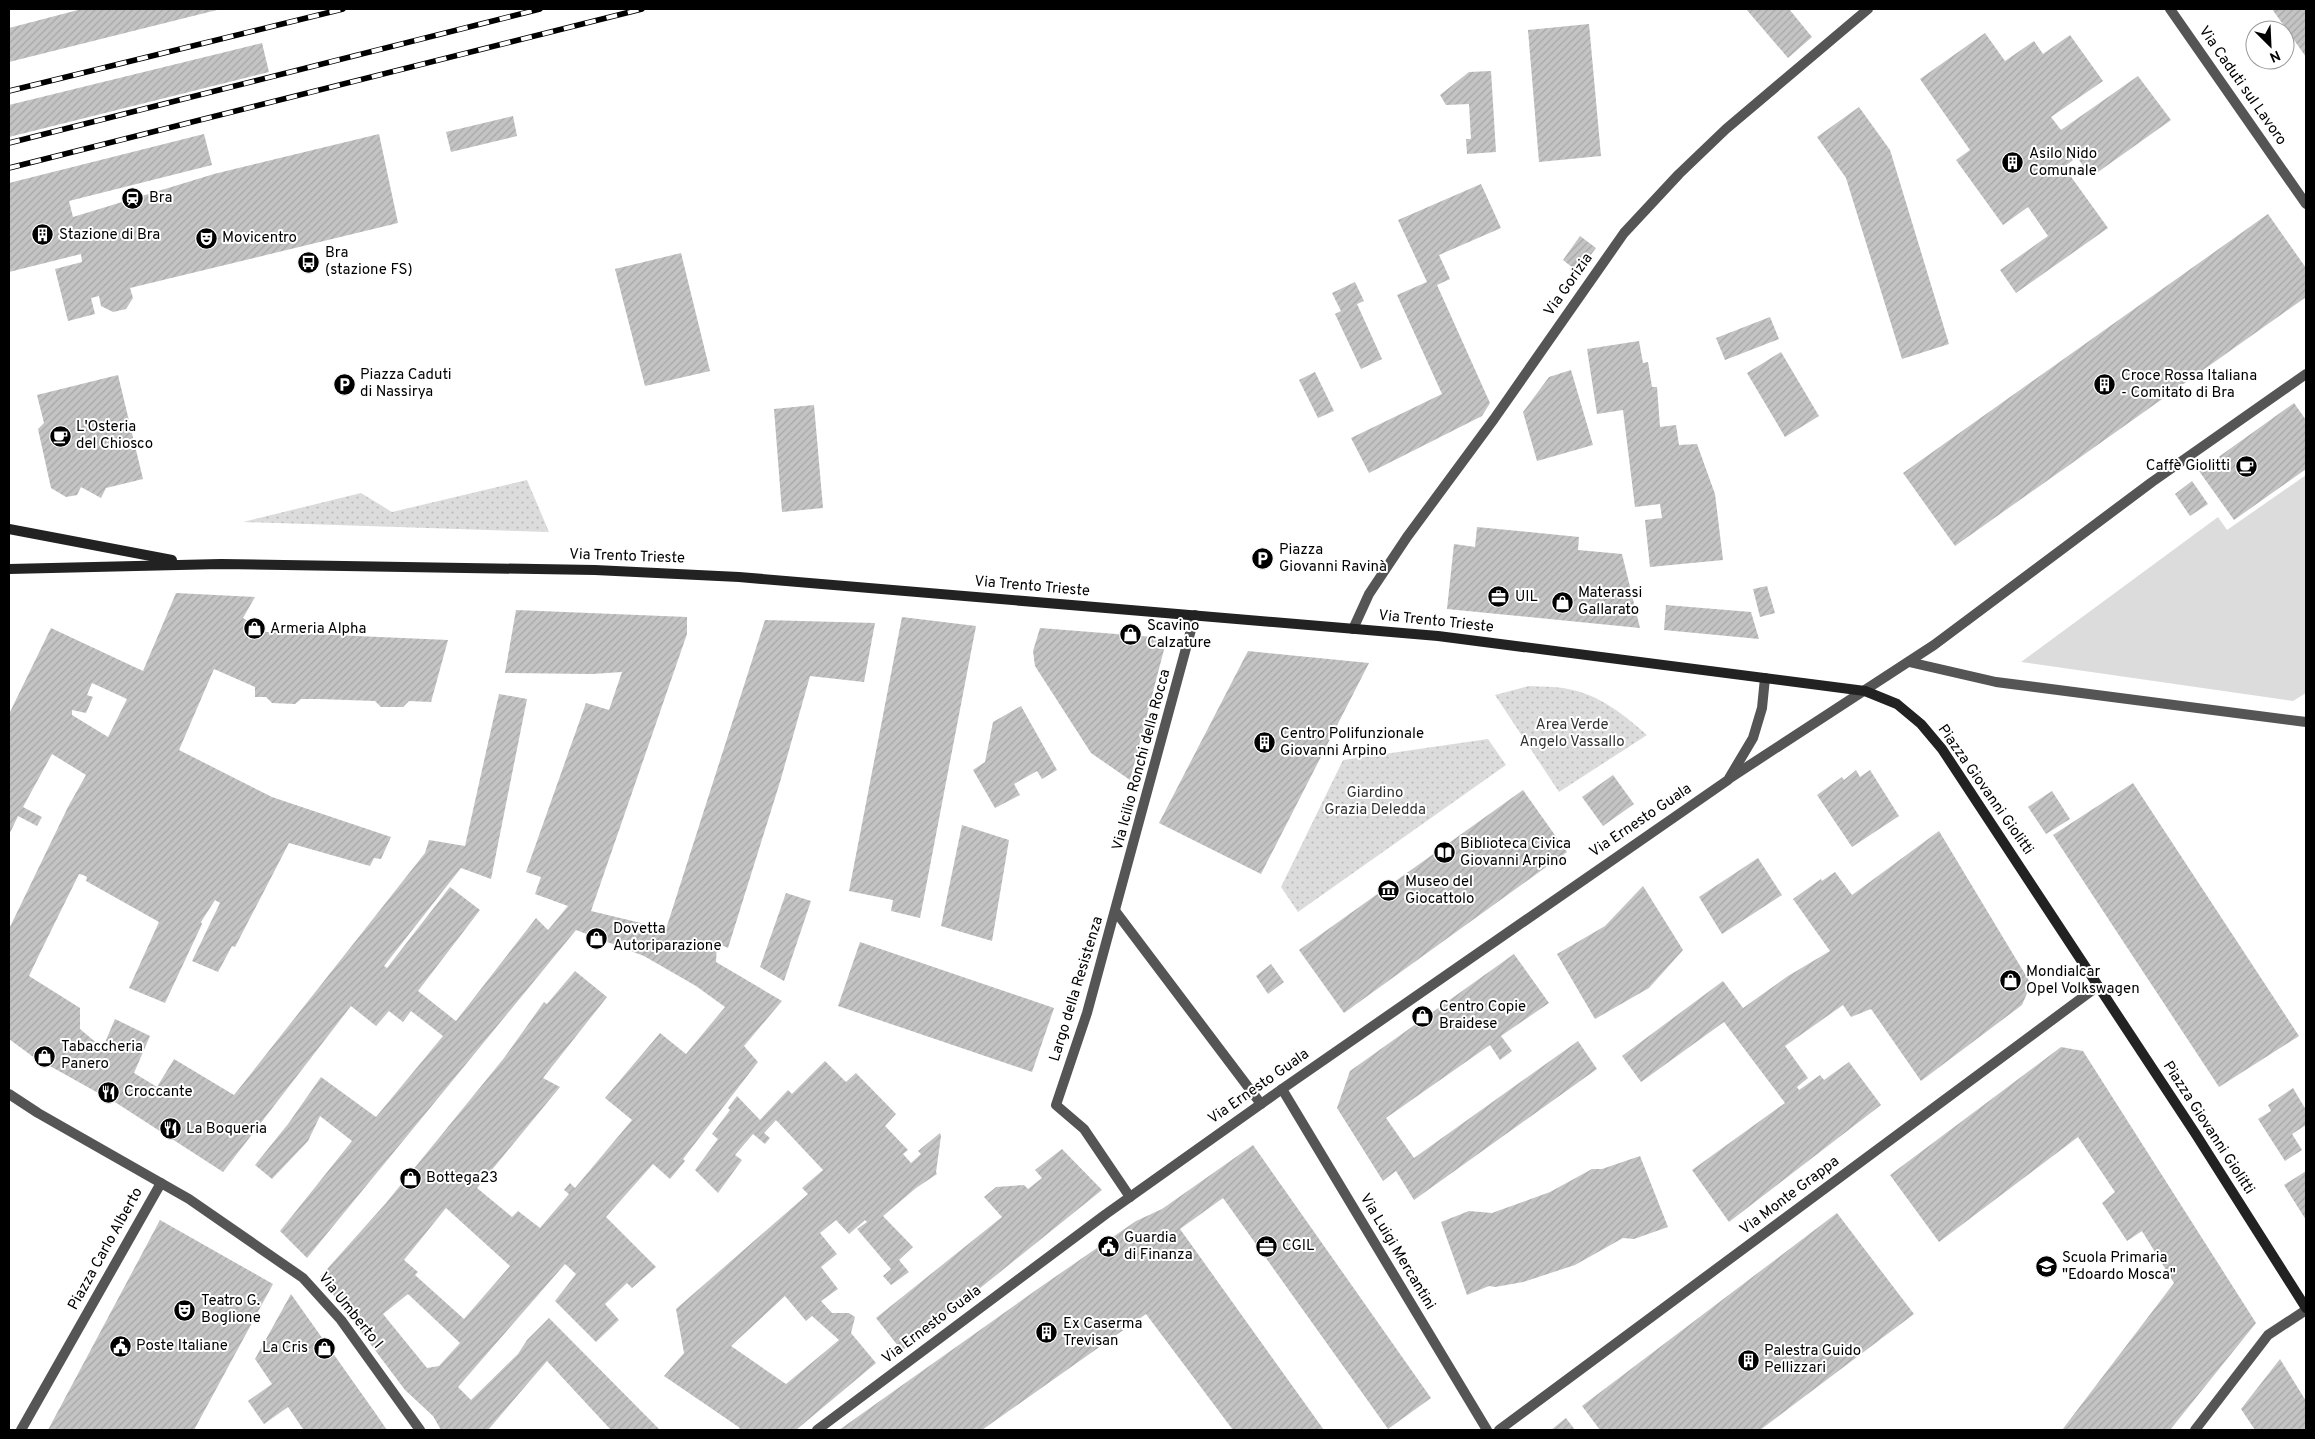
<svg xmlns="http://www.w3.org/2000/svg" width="2315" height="1439" font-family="Overpass,sans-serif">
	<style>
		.grass { fill: #dcdcdc }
		.park { fill: url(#park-dots) }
		.building { fill: url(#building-hatch); fill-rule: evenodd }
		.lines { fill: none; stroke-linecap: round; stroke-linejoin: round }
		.street { stroke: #555; stroke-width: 10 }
		.secondary { stroke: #222; stroke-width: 10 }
		.rail-casing { stroke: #000; stroke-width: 5.5 }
		.rail { stroke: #fff; stroke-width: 4; stroke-dasharray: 11; stroke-linecap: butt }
		.labels { text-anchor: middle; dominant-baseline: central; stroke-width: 4; stroke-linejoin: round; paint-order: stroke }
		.street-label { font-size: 15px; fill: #000; stroke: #fff }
		.poi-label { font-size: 15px; fill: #000; stroke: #fff; text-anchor: start }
		.park-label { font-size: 15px; fill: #333; stroke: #fff }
	</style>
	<defs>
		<pattern id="park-dots" width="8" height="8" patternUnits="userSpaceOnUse" patternTransform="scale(1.25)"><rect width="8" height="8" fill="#dcdcdc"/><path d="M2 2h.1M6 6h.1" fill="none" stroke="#bbb" stroke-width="1.8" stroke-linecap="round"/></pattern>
		<pattern id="building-hatch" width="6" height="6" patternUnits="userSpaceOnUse" patternTransform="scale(1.25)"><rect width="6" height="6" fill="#c4c4c4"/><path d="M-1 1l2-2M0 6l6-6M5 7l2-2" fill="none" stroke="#a7a7a7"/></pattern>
	</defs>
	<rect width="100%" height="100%" fill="#fff"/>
	<path class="grass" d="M2306,475v218l-13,8 -272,-39 197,-145 9,13z"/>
	<g class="park">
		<path d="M527,480l22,52 -306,-10 118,-29 31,19z"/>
		<path d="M1529,686c12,1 26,0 39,3 32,6 55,25 79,46l-88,57 -64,-97z"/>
		<path d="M1488,739l18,26 -208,147 -17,-25 62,-127z"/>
	</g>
	<g class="building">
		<path d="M82,9h139l-212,53v-34z"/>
		<path d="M1746,9h43l23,28 -24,21z"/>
		<path d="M2272,9h34v48z"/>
		<path d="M1589,24l12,132 -62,6 -11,-132z"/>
		<path d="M1985,33l20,28 29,-20 9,13 27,-19 33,46 -52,36 10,13 77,-54 33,44 -80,57 -14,-20 -13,10 44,61 -92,65 -16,-23 48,-34 -20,-29 -25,18 -47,-65 14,-10 -50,-71z"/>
		<path d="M262,43l7,29 -260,65v-32z"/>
		<path d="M1491,71l5,81 -29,2 -1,-15h5l-2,-35 -23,1 -6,-10 29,-23z"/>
		<path d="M1859,107l31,43 59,194 -47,15 -56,-181 -29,-41z"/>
		<path d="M513,116l4,20 -66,16 -5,-20z"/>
		<path d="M204,134l8,31 -143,36 4,16 141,-43 165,-40 19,89 -268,65 3,10 -7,11 -13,3 -12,-6 -2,-10 -8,2 4,16 -27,7 -13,-52 27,-7 -1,-8 -72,18v-89z"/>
		<path d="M1481,184l20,44 -62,27 11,24 -13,6 53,118 -8,13 -113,57 -18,-35 91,-44 -45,-99 30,-13 -29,-62z"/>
		<path d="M2268,214l38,54v29l-351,249 -52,-73z"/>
		<path d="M1580,236l16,12 -18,24 -15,-12z"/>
		<path d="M681,253l29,118 -65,15 -30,-117z"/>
		<path d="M1355,282l9,19 -7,3 25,55 -21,10 -26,-55 6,-3 -9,-18z"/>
		<path d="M1770,317l9,22 -54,21 -9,-22z"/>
		<path d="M1639,341l4,22 5,-1 4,25h5l3,40 16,-2 3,20 18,-1 18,50 8,66 -73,7 -5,-47 17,-2 -2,-14 -25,3 -12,-97 -26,4 -10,-65z"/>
		<path d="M1781,352l38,64 -34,21 -38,-64z"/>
		<path d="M1571,370l22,75 -56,16 -14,-49 26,-35z"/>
		<path d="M1315,372l19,39 -16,7 -19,-38z"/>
		<path d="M118,375l25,104 -37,9 -5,10 -20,-11 -4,8 -11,2 -15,-9 -13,-59 6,-6 -7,-28z"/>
		<path d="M2294,403l12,17v49l-72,51 -35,-49z"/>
		<path d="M814,405l9,103 -41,4 -8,-103z"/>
		<path d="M2192,481l16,23 -18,12 -15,-22z"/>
		<path d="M1477,527l102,10 -1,13 44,4 18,74 -193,-19 7,-65 21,3z"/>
		<path d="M1767,586l8,27 -15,4 -7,-28z"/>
		<path d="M176,593l79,4 -12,21 23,14 182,8 -17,62 -22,-1 -6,6h-22l-6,-6 -56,-2h-18l-6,5 -23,-1 -6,-6h-11v-10l-41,-18 -35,81 93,47 119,40 -10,22 -7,-1 -4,8 -81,-23 -54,104 -3,-1 -14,26 -26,-11 28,-58 -5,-3 -14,22 1,2 -37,79 -36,-15 30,-66 -73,-41 1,-4 -4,-2 -4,-1 -40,81 -10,21 51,32v21l19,16 4,2 12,-28 35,17 -16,37 23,14 17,-28 60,36 191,-242 4,-13 36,6 34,-152 28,5 -36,180 -30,-11 -77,98 3,2 63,-81 30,23 -62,81 38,30 80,-103 12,12 20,-24 -33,-12 6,-17 -15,-5 60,-169 23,7 13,-38 -30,2 -87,-1 11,-63 171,7v17l-96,277 75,18 99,-309 110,3 -11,59 -54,-6 -30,106 -52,166 -11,-5 -1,19 66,39 -38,45 14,16 -75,97 2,2 -15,18 -17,-15 -47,53 50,50 -24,21 -5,-5 -22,21 14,16 -23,22 -41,-41 21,-27 -11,-10 -107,123 13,13 47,-46 9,-14 22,-22 111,112h-49l-64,-69 -59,69h-47l-8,-14 -28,-26 -85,-113 66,-74 118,-145 40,-56 3,2 28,-33 32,26 -64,81 17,9 -83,101 35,29 6,-6 22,17 29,-34 -5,-4 6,-7 5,5 57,-68 -27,-22 55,-65 26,21 39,-47 -29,-21 -52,-30 -68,-26 -269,328 -27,-27 72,-90 -32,-25 -12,25 -36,38 -17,-14 33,-41 33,-47 55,40 67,-81 -32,-25 -8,11 -14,-11 -13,15 -25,-20 -128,166 -105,-68 -86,-48 -23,-17v-110l59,-122 18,-32 -34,-21 -29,53 19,10 -5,9 -19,-10 -9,19v-121l42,-86 92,43zM92,683l35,16 -19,38 -36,-22v-5l14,3 7,-16 -6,-2zM446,1208l64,58 -46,53 -49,-44 3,-3 -14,-12zM408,1294l52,49 -21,23 -12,2 -44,-54z"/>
		<path d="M1666,605l85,7 8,27 -95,-9z"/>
		<path d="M902,617l74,9 -56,292 -29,-7 2,-11 -44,-9z"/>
		<path d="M1040,628l127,10 -37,142 -39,-27 -56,-87 -2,-15z"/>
		<path d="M1248,651l121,12 -108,211 -102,-51z"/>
		<path d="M1021,706l36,64 -15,9 -5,-8 -23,13 6,11 -25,13 -22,-38 12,-8 8,-40z"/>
		<path d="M1856,770l4,7 10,-7 29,46 -47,31 -35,-52 25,-18 2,3z"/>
		<path d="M1613,775l21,29 -31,22 -21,-29z"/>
		<path d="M2133,783l166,253 -80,51 -166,-252z"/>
		<path d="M1523,790l44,62 -223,161 -45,-63z"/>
		<path d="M2052,791l18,28 -24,15 -18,-27z"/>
		<path d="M962,825l47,15 -17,101 -51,-15z"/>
		<path d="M1939,831l92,153 -9,21 -101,76 -50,-72 -20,8 -8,-12 -58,41 23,32 -11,9 2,3 21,-15 4,5 25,-18 32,43 -152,117 -37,-52 93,-67 -61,-81 -83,60 -19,-26 101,-75 20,27 45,-32 42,-25 -37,-52 28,-20 1,2 13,-9 17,23z"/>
		<path d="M1758,858l24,37 -60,39 -23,-37z"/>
		<path d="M1643,886l40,64 -34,38 -54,31 -38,-65 48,-28z"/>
		<path d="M786,893l25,8 -27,80 -24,-14z"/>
		<path d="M860,942l194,66 -22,64 -194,-66z"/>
		<path d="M1514,954l35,49 -48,33 11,15 -12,9 -10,-15 -104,73 28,40 164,-117 19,28 -183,131 -18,-29 -13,10 -46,-73 13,-37z"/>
		<path d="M1271,964l13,18 -16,12 -12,-18z"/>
		<path d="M2061,1047l22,4 173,272 -86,107h-108l112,-147 -32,-52 -15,10 -25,-38 13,-11 -37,-55 -139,105 -49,-67z"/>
		<path d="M825,1061l21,21 10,-9 40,41 -11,12 23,24 -5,4 8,9 10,-9 -3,-3 22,-18 1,3 -5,36 1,2 -21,14 -33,28 30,31 -14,13 10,12 -18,13 -8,-9 8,-7 -34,-40 10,-7 -2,-2 -16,14 -13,-14 -16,13 17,21 -16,13 17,22 -17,12 11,12h17l6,4 -4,16 25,30 -80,67h-58l2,-2 -76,-52 20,-23 -8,-44 132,-115 -6,-6 21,-18 -47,-50 -12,13 6,5 -5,6 -12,-10 -18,21 7,5 -24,33 -23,-23 23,-31 -6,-5 18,-24 -2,-2 9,-12 23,24 28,-30 4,4zM785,1296l21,25 6,-5 27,24 -53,44 -55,-38z"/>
		<path d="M2293,1088l13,22v15l-14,9 10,16 -17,11 -27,-42 13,-8 -3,-6z"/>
		<path d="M1253,1145l178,253 -43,31 -165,-231 -43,31 144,201h-91l-87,-116 -164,116h-143l200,-142 97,-67 26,-12z"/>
		<path d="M1062,1149l40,41 -200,161 -26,-33 126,-101 -18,-20 12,-10 28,-2 4,4 14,-11 -7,-8z"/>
		<path d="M1640,1156l28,71 -34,12 -11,-1 -48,27 -52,17 -28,5 -6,-1 -22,9 -26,-73 28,-11 23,2 58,-21 42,-23h10z"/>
		<path d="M2306,1171v49l-22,-35z"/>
		<path d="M1837,1213l77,101 -154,116h-160l-18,-24z"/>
		<path d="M160,1220l113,64 -79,146h-146z"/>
		<path d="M291,1294l85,120 11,16h-85l1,-1 -15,-22 -24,17 -16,-23 24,-17 -17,-25z"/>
		<path d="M2280,1359l26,42v29h-51l-14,-21z"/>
		<path d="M1566,1418l9,12h-24z"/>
	</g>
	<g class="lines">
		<g class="street">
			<path d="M2170,9l136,195"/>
			<path d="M1353,629l16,-35 38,-57 87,-118 130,-186 55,-59 47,-45 142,-120"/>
			<path d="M1909,662l87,20 310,40"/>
			<path d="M1730,778l204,-133 218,-163 154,-108"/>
			<path d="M1116,912l145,192"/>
			<path d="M1282,1089l205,341"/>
			<path d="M9,1094l29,19 151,86 114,79 38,42 79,110"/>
			<path d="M1130,1197l-46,-68 -28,-24 31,-92 108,-398"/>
			<path d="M21,1430l140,-247"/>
			<path d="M817,1430l289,-216 176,-125 446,-309 25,-42 9,-30 3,-30"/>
			<path d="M1499,1430l599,-444"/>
			<path d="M2195,1430l73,-95 38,-25"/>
		</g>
		<g class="secondary">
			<path d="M9,529l163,31"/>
			<path d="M9,569l212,-5 374,6 144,7 699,59 427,55 32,13 24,20 21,25 253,384 111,175"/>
		</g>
		<defs>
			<g id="rail">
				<path d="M9,91l334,-82"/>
				<path d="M9,143l531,-134"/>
				<path d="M9,168l633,-159"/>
			</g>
		</defs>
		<use href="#rail" class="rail-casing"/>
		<use href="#rail" class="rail"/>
	</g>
	<defs>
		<symbol id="building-disc" viewBox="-11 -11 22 22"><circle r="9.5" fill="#000" stroke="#fff"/><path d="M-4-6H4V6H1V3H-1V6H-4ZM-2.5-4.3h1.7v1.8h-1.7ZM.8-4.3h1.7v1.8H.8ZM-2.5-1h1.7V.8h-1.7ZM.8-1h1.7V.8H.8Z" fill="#fff"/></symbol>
		<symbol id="station-disc" viewBox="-11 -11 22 22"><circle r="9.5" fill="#000" stroke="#fff"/><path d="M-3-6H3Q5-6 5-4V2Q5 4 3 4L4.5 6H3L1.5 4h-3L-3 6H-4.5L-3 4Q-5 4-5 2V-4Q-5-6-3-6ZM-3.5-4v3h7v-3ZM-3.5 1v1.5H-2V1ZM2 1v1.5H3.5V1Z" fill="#fff"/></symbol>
		<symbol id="theatre-disc" viewBox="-11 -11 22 22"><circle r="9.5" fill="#000" stroke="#fff"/><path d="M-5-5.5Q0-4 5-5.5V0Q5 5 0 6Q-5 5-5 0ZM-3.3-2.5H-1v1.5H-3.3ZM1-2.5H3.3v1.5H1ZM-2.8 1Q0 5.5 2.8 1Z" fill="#fff"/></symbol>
		<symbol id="bus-disc" viewBox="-11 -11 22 22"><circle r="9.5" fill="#000" stroke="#fff"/><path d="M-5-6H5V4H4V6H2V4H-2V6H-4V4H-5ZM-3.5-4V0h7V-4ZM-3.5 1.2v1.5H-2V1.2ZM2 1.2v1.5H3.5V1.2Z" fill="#fff"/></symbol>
		<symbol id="parking-disc" viewBox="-11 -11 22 22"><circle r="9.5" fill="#000" stroke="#fff"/><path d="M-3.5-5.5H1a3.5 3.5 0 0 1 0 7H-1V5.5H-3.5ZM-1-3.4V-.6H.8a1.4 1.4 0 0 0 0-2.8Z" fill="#fff"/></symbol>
		<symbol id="cafe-disc" viewBox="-11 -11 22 22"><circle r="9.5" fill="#000" stroke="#fff"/><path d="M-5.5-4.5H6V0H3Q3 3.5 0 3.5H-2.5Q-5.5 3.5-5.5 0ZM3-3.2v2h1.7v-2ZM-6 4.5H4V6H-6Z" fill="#fff"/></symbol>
		<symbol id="office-disc" viewBox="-11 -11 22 22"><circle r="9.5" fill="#000" stroke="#fff"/><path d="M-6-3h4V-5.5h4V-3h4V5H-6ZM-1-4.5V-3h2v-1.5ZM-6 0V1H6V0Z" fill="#fff"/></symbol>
		<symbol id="shop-disc" viewBox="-11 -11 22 22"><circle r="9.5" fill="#000" stroke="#fff"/><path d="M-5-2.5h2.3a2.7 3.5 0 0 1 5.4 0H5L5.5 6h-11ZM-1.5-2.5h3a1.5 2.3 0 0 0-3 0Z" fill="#fff"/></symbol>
		<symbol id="library-disc" viewBox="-11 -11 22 22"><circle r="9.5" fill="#000" stroke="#fff"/><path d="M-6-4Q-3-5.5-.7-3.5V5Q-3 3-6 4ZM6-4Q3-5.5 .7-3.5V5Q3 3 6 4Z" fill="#fff"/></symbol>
		<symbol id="museum-disc" viewBox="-11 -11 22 22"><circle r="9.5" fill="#000" stroke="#fff"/><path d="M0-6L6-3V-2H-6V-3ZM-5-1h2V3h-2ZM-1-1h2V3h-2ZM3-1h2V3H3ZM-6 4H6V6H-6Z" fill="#fff"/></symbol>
		<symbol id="restaurant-disc" viewBox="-11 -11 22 22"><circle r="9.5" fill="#000" stroke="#fff"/><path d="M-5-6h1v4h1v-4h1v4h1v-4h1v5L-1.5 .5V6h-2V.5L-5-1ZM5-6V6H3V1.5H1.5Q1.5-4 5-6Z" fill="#fff"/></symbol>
		<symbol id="civic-disc" viewBox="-11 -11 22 22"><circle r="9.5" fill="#000" stroke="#fff"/><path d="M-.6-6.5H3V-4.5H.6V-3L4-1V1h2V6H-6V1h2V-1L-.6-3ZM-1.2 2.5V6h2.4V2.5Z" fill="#fff"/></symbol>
		<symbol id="school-disc" viewBox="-11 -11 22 22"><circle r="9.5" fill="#000" stroke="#fff"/><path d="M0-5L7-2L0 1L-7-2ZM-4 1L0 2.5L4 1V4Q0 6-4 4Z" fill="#fff"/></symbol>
	</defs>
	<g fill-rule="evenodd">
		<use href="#building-disc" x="2000" y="150" width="25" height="25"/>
		<use href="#station-disc" x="120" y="186" width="25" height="25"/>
		<use href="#building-disc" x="30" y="222" width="25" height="25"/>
		<use href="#theatre-disc" x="194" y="226" width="25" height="25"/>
		<use href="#bus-disc" x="296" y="250" width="25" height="25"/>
		<use href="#parking-disc" x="332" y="372" width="25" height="25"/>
		<use href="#building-disc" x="2092" y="372" width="25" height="25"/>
		<use href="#cafe-disc" x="48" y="424" width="25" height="25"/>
		<use href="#cafe-disc" x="2234" y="454" width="25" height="25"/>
		<use href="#parking-disc" x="1250" y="546" width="25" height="25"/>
		<use href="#office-disc" x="1486" y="584" width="25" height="25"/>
		<use href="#shop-disc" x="1550" y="590" width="25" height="25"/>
		<use href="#shop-disc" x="242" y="616" width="25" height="25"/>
		<use href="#shop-disc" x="1118" y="622" width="25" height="25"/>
		<use href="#building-disc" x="1252" y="730" width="25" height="25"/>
		<use href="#library-disc" x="1432" y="840" width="25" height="25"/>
		<use href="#museum-disc" x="1376" y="878" width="25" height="25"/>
		<use href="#shop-disc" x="584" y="926" width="25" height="25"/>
		<use href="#shop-disc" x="1998" y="968" width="25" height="25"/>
		<use href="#shop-disc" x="1410" y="1004" width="25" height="25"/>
		<use href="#shop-disc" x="32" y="1044" width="25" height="25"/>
		<use href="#restaurant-disc" x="96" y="1080" width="25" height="25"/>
		<use href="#restaurant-disc" x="158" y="1116" width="25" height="25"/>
		<use href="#shop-disc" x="398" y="1166" width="25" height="25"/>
		<use href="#office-disc" x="1254" y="1234" width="25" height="25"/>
		<use href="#civic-disc" x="1096" y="1234" width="25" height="25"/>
		<use href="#school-disc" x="2034" y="1254" width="25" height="25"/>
		<use href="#theatre-disc" x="172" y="1298" width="25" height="25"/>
		<use href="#building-disc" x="1034" y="1320" width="25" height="25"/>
		<use href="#civic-disc" x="108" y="1334" width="25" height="25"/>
		<use href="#shop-disc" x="312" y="1336" width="25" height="25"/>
		<use href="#building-disc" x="1736" y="1348" width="25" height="25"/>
	</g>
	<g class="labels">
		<g class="street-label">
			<text transform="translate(2242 86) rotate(55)">Via Caduti sul Lavoro</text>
			<text transform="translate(1569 285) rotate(-55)">Via Gorizia</text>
			<text transform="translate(627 557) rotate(2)">Via Trento Trieste</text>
			<text transform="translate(1032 587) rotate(5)">Via Trento Trieste</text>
			<text transform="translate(1436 622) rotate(6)">Via Trento Trieste</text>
			<text transform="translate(1142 760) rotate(-75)">Via Icilio Ronchi della Rocca</text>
			<text transform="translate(1985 790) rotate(55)">Piazza Giovanni Giolitti</text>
			<text transform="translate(1641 821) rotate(-34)">Via Ernesto Guala</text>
			<text transform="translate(1077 989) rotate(-73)">Largo della Resistenza</text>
			<text transform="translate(1259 1087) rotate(-35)">Via Ernesto Guala</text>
			<text transform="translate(2208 1128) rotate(57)">Piazza Giovanni Giolitti</text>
			<text transform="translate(1790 1196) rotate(-37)">Via Monte Grappa</text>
			<text transform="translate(106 1249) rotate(-61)">Piazza Carlo Alberto</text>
			<text transform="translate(1397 1252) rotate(59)">Via Luigi Mercantini</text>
			<text transform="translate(350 1311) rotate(51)">Via Umberto I</text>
			<text transform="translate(932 1325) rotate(-37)">Via Ernesto Guala</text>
		</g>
		<g class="poi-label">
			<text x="2029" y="154">Asilo Nido<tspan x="2029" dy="17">Comunale</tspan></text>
			<text x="149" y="198">Bra</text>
			<text x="59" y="235">Stazione di Bra</text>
			<text x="222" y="238">Movicentro</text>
			<text x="325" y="253">Bra<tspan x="325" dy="17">(stazione FS)</tspan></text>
			<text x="360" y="375">Piazza Caduti<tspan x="360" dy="17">di Nassirya</tspan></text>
			<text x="2121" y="376">Croce Rossa Italiana<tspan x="2121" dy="17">- Comitato di Bra</tspan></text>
			<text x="76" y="427">L'Osteria<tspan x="76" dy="17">del Chiosco</tspan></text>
			<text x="2230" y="466" text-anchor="end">Caffè Giolitti</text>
			<text x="1279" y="550">Piazza<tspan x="1279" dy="17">Giovanni Ravinà</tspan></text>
			<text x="1578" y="593">Materassi<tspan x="1578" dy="17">Gallarato</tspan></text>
			<text x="1515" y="597">UIL</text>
			<text x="1147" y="626">Scavino<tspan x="1147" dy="17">Calzature</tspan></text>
			<text x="270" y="629">Armeria Alpha</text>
			<text x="1280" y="734">Centro Polifunzionale<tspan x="1280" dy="17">Giovanni Arpino</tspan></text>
			<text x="1460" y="844">Biblioteca Civica<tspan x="1460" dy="17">Giovanni Arpino</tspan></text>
			<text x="1405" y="882">Museo del<tspan x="1405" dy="17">Giocattolo</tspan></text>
			<text x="613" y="929">Dovetta<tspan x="613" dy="17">Autoriparazione</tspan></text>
			<text x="2026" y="972">Mondialcar<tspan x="2026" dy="17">Opel Volkswagen</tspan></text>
			<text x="1439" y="1007">Centro Copie<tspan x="1439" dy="17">Braidese</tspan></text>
			<text x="61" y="1047">Tabaccheria<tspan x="61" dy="17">Panero</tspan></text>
			<text x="124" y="1092">Croccante</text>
			<text x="186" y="1129">La Boqueria</text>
			<text x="426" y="1178">Bottega23</text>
			<text x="1124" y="1238">Guardia<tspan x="1124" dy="17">di Finanza</tspan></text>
			<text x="1282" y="1246">CGIL</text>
			<text x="2062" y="1258">Scuola Primaria<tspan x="2062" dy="17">"Edoardo Mosca"</tspan></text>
			<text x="201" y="1301">Teatro G.<tspan x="201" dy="17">Boglione</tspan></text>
			<text x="1063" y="1324">Ex Caserma<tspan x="1063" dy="17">Trevisan</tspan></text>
			<text x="136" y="1346">Poste Italiane</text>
			<text x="308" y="1348" text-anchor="end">La Cris</text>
			<text x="1764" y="1351">Palestra Guido<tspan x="1764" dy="17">Pellizzari</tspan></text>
		</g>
		<g class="park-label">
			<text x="1572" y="725">Area Verde<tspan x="1572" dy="17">Angelo Vassallo</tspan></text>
			<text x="1375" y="793">Giardino<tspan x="1375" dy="17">Grazia Deledda</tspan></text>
		</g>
	</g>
	<rect width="2315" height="1439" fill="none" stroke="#000000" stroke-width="20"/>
	<g transform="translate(2270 45) rotate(156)"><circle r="24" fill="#ffffff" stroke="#999999"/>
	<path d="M0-4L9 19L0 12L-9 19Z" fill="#000000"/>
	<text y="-8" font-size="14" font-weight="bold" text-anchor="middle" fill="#000000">N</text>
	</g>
</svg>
